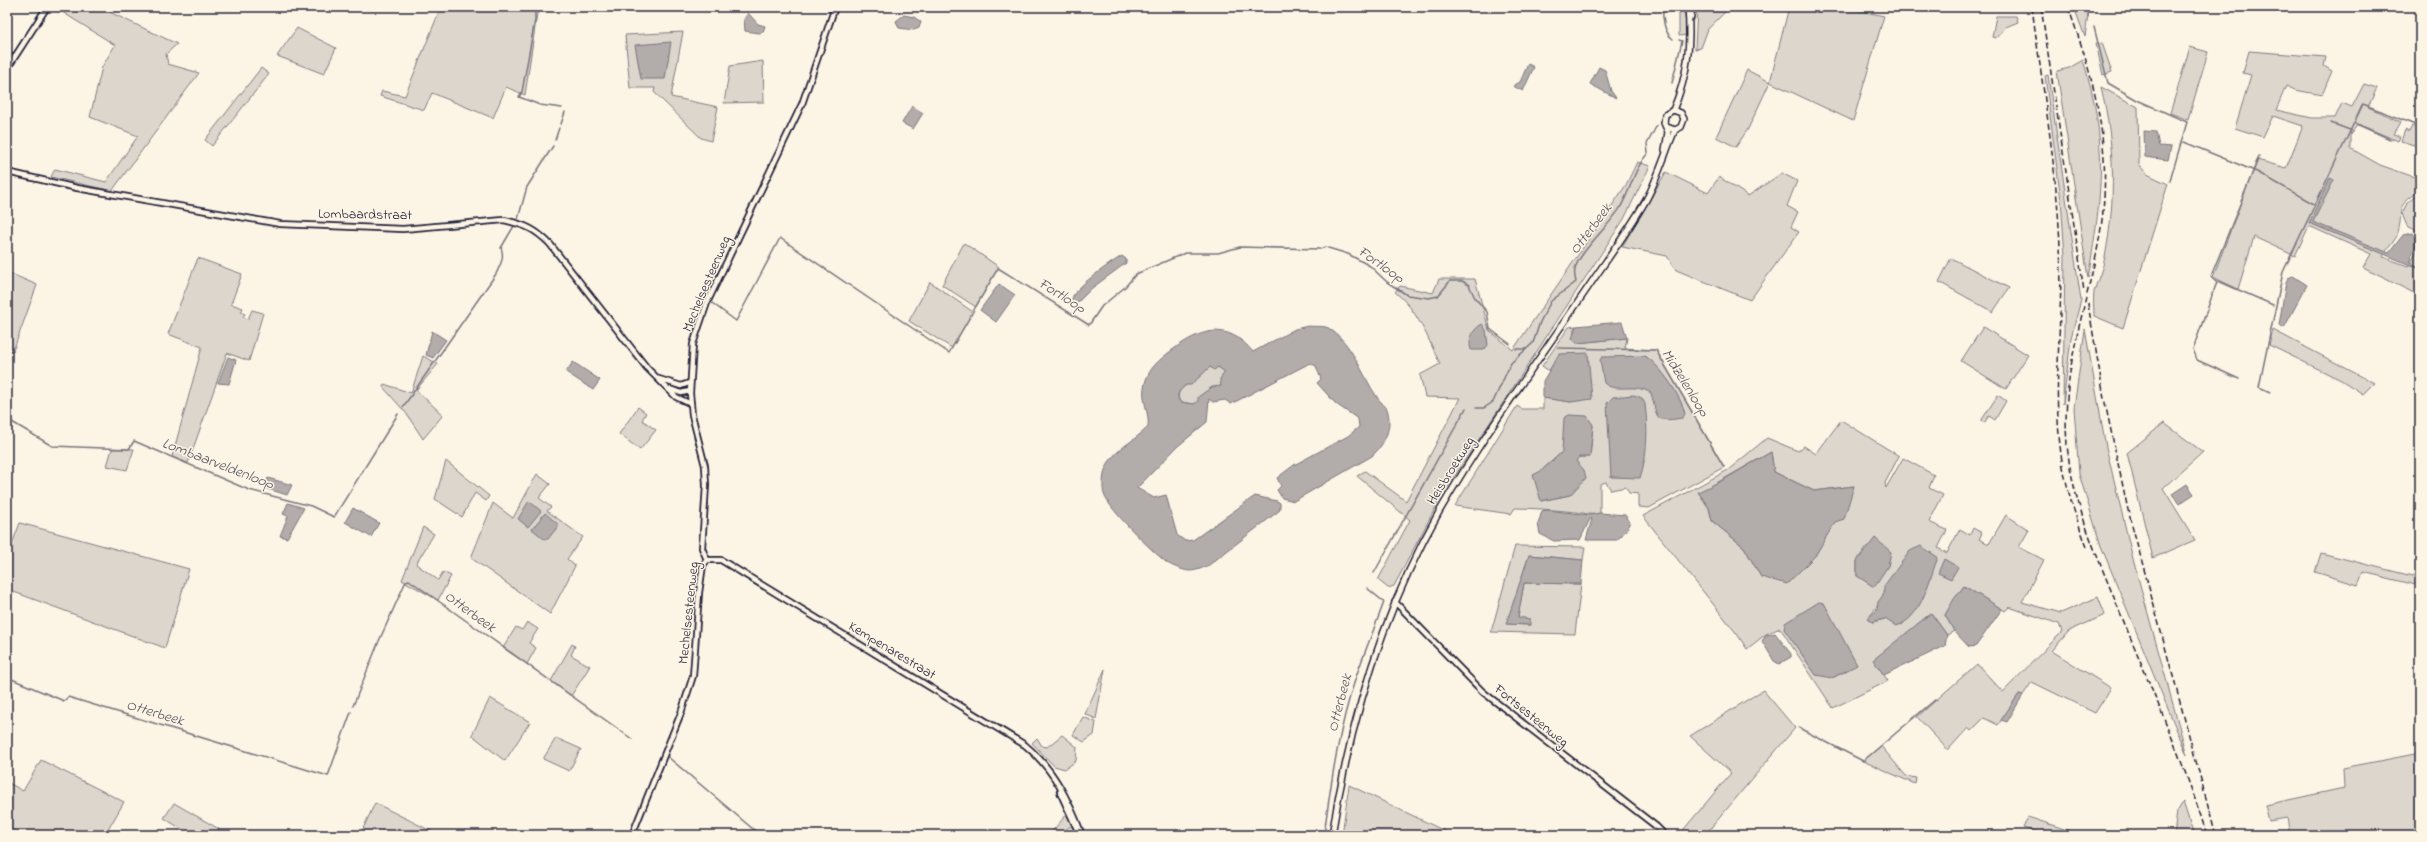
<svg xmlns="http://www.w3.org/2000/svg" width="2427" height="842" font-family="'Indie Flower',sans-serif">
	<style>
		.green { fill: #dcd6cc; stroke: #7f7c84; fill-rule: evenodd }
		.water { fill: #b2adab; stroke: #78757e; fill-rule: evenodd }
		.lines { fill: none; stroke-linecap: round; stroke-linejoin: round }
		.stream { stroke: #78757e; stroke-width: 1.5 }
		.tertiary-casing { stroke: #22223b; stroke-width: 8 }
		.secondary-casing { stroke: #22223b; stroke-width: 8 }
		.tertiary { stroke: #fcf5e5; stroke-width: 4.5 }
		.secondary { stroke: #fcf5e5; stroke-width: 5 }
		.rail { stroke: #22223b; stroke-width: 1.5; stroke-dasharray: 6 3; stroke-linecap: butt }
		.labels { text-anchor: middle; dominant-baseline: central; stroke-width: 3; stroke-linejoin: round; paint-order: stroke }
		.street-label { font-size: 14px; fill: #22223b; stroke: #fcf5e5 }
		.water-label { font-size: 15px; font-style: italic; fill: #545362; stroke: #fcf5e5 }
	</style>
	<rect width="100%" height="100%" fill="#fcf5e5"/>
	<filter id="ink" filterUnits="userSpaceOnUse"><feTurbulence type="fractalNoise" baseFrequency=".025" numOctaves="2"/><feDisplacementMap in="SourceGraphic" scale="8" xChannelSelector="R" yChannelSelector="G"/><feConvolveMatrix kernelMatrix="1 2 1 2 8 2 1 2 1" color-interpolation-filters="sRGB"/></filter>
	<g filter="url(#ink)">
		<g class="green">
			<path d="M54,7h45l78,37 -11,10 2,10 31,9 -87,118 -61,-14 4,-8 51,13 32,-46 -48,-19 12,-50 13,-22z"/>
			<path d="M441,7l75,2v-2h28l-7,7 -12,81 -19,-8 -13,31 -61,-25 -8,17 -44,-14 2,-5 23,5z"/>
			<path d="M1679,7h5l3,28 -8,1z"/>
			<path d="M1697,7h33l-22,22 -7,19 -6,1z"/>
			<path d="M1789,7h53l42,9 -31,105 -83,-39 -22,47 -12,18 -20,-10 31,-67 23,12z"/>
			<path d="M2074,7h15l-4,30z"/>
			<path d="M1996,16h20l2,6 -12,5 -10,11 -4,-1z"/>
			<path d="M297,28l39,20 -12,26 -47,-18z"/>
			<path d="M683,32l-12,65 47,10 -7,34 -10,-3 -47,-46 1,-4h-25l-5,-53z"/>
			<path d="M2102,43l10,29 -9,3 -7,-31z"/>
			<path d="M2190,47l18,5 -20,68 -18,-7z"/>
			<path d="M2249,51l77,6 -2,9 8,5 -10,24 -27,-5 -9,-4 -10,24 36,8h23l7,-15 10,4 12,-23 13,4 -9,19 33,15 -7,12 6,3 -2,4 -40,-17 -8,11v13l30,17 40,14v12c-28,18 -15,16 -22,41 -2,10 -12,16 -15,25l25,9 12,-21v48l-2,2 -55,-27 8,-14 -62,-28 -14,30 -41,-19 -16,52 -25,-12 44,-117 29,8 17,-42 -30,-10 -10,21 -28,-9 16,-53 -8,-2z"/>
			<path d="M2083,60c26,82 19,136 5,218l-31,-207 12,-3z"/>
			<path d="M763,61l1,41 -40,1 6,-37z"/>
			<path d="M261,68l8,6 -57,72 -7,-6z"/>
			<path d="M2048,75l33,225 -10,38 -8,66 2,-148 -4,-56 -16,-124z"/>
			<path d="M2101,87l37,20 1,58 8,9 21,10 -45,144 -29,-12c0,-7 -1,-16 0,-24 3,-12 9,-23 11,-35 11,-57 10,-113 -4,-170z"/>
			<path d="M2412,126l8,3v18l-19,-6 4,-11 4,2z"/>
			<path d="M1637,162l13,4 -26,53 -183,278 -47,89 -6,2 -10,-8 32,-60 -53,-44 8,-5 41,30 54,-103 -35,-1 -5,-22 20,-11c-11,-24 -23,-55 -45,-72l5,-6 33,7 6,-14h36l14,51 24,20 113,-165z"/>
			<path d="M1666,172l42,21 11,-16 29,19 34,-23 15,8 -10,25 11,6 -7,15 8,5 -49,68 -74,-30 -9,-14 -45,-9z"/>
			<path d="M2420,193v39l-13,-6 -5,-12 4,-9z"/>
			<path d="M964,243l35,24 -23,40 -34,-22z"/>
			<path d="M198,258l44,16 -11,30 12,4 -2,4 4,2 -2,3 5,2 4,-9 11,3 -14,48 -22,-8 -39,110 -16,-6 30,-110 -34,-13z"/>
			<path d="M1951,258l58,30 -16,24 -54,-30z"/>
			<path d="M7,272l30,13 -24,66 -6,-3z"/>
			<path d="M930,282l43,30 -21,36 -43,-27z"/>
			<path d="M1576,326l-3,4 4,13 50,-5 -2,10 31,2 68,117 -75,41 -11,-1v-13l-9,-1 -3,-6 -15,3 -5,-8 -6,2v29c-9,3 -14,0 -24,-1 -21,-2 -41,-4 -61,-4l-4,6 -56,-8 62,-100 5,3h21v-11l28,4 -12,-48 -10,17 -7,-5 27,-39zM1593,425l-3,32h-11l-4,4 -5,34 -29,6v-30l21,-19 1,-6z"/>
			<path d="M1983,327l45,28 -22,34 -45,-28z"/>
			<path d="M2085,329l21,118 28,116 53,192 -86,-209 -22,-72 -5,-66z"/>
			<path d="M2273,330l101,53 -11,11 -22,-14 -72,-35z"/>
			<path d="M423,356l15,8 -22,26 27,25 -20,24 -17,-26 -23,-26 1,-3 27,9z"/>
			<path d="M1210,367h8l8,5 -5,14 -27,18 -14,-2c-9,-17 22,-20 26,-34z"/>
			<path d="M1998,395l8,6 -11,19 -6,-4 -5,7 -3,-2z"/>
			<path d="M638,407l8,6 -4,7 14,10 -16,20 -21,-16z"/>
			<path d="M1841,420l58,36 -14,27 1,5 17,-30 31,17 -5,13 14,7 -14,27 18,8 -9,18 9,5 13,-24 10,6 3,-7 9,5 -3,6 10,5 17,-29 23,15 -10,17 25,13 -22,42 39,11 37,-16 7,18 -36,16 -17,20 59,37 -16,25 -63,-31 -9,13 -4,-1 -21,31 -14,-7 -13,13 -3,-3 -20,22 -31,-33 60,-53 26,28 59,-60 -3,-8 -50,-17 -4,4 -41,-25 -19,29 9,16 -7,4 -16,-22 -57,47 14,21 -55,27 -53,-80 -14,6 -19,15 -10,-15 -94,-118 85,-46 39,-32 31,13 6,-5 12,8zM1771,452l3,20 40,19 40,-5 -39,70 -16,16 -38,5 -17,-30 -32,-26 -3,-13 -10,-15zM1866,547l23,10 -1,9 -31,10v-15zM1884,594l35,11 -17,20 -17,-6 -13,3 -3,-5c7,-7 9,-15 15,-23zM1824,603l22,68 -14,7z"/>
			<path d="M2164,423l39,29 -40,36 32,52 -42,18 -26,-105z"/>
			<path d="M112,449h22l-7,21 -20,-4z"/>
			<path d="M446,461l43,35 -3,5 -11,-8 -13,24 -27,-18z"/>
			<path d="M537,474l13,10 -11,14 12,9 -4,4 36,26 -16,22 8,7 -25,48 -79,-56 22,-55 20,15z"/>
			<path d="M20,523l169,46 -24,79 -151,-56 -7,-6v-29z"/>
			<path d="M423,527l11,7 -18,30 22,16 5,-8 8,4 -13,24 -36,-20z"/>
			<path d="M1515,546l70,1 -2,13 -54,-5 -22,69 23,1 -12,-8 6,-34 57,1 -6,50 -84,-2z"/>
			<path d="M2321,553l99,25v8l-57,-14 -5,13 -43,-13z"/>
			<path d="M527,622l11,7 -9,14 7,5 -9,16 -24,-16 13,-21 6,3z"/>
			<path d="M572,644l3,2 -4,9 19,11 -19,30 -20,-15z"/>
			<path d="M1105,669l-9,50 -11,-5z"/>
			<path d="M1763,690l32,38 -90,107h-26l52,-62 -41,-37z"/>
			<path d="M490,698l40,24 -25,39 -33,-26z"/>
			<path d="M1083,717l13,5 -2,13 -10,7 -11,-7z"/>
			<path d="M1062,735l15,12 -1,14 -11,8 -11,-3 -22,-23 5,-5 5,8 5,1z"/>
			<path d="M556,738l25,11 -12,22 -26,-12z"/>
			<path d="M1881,746l25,30 10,2 -1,6 -52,-23z"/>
			<path d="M2420,753v82h-130l-3,-17 -18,3 -4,-16 79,-17 -1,-20z"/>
			<path d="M41,760l83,42 -19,33h-98v-53l16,9z"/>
			<path d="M1349,785l104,50h-111z"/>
			<path d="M2183,802l11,33h-20l3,-23z"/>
			<path d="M174,803l45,26 -4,6h-24l-27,-17z"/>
			<path d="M375,803l64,32h-79z"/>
			<path d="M1067,814l6,13h-4l-9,8h-11z"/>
			<path d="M2028,817l54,18h-35l-24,-7z"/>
		</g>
		<g class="water">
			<path d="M748,13l10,11 7,2 -2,6 -4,1 -14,-2 -1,-12z"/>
			<path d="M904,15l10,2 7,5 -2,6 -5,2 -15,-2 -3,-7z"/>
			<path d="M671,42l-6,37h-24l-6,-34z"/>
			<path d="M1528,64l6,3 -11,24 -10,-5 7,-4z"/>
			<path d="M1599,67l6,3 6,21 5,7 -26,-14z"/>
			<path d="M912,106l11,7 -10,16 -11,-6z"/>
			<path d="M2144,131l12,1 3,14 12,1 -3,13 -23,-3z"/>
			<path d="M2330,178l4,2 -21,42 76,31 14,-18 9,-2 5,10 -8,18 11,8 -111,-46z"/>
			<path d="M1122,256l4,3v4l-34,25 -14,14 -6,-2c-1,-11 40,-38 50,-44z"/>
			<path d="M2293,276l14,9 -23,43 -5,-3 7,-43 2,-4z"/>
			<path d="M999,284l16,11 -19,27 -16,-12z"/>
			<path d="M1622,322l5,16 -50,5 -5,-4 4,-13z"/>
			<path d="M1482,324l4,6 2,15 -4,5h-13c-3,-11 1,-20 11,-26z"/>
			<path d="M1308,326c7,1 17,-1 22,3 23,15 32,46 47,68 2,4 8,8 10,12 6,18 -2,35 -15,47l-78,45 -12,-3 -5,-8 4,-4 -4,-8 17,-13 54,-29 11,-9 -1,-8 -22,-15 -19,-21 4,-4 -5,-13 -6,-3 -79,41 -6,-4 -12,2 -4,-3 -2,23 -29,24 -41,42 17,10 12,-3 11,40 8,6 8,-1 62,-44 22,5 3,2v7l-71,55c-6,3 -13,6 -20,6 -7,-1 -18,-5 -23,-9 -13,-10 -58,-53 -62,-68 -2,-6 -1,-17 1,-24 7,-20 30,-29 43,-43 2,-15 -8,-28 -3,-44 4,-15 14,-23 26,-32 29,-22 56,-31 82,1l42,-23zM1210,367l4,3 4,-3 7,5 -5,7 1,7 -9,1 -14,10v4l-4,3 -14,-2c-5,-8 0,-12 6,-17h5z"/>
			<path d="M432,331l14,9 -13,18 -7,-3z"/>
			<path d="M1588,353l4,46 -21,3 -28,-4v-17l16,-27z"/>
			<path d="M1645,356c15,9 37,41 40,58l-3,4c-29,5 -24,0 -31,-25 -16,-11 -36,1 -47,-10l-4,-23 2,-3z"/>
			<path d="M228,357l8,3 -7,24 -11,-1z"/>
			<path d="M573,362l27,18 -7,10 -27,-18z"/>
			<path d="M1634,395l8,3 3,6c3,25 3,49 -5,74l-29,-1 -4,-74 6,-6z"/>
			<path d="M1569,415l18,1 6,9 -3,32h-11l-3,4 8,9 2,8 -16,17 -29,6 -8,-26 8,-4 21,-19 2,-34z"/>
			<path d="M1771,452l3,20 40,19 40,-5 -10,33 -9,3 -20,34 -28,28 -26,-7 -17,-30 -32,-26 -3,-13 -11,-16 27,-13z"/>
			<path d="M268,478l24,7 -5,10 -22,-7z"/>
			<path d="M2187,484l7,10 -15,10 -7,-10z"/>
			<path d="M529,501l12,10 -13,16 -10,-8z"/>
			<path d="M288,503l16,5 -17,30 -7,-2 8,-20 -5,-2z"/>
			<path d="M353,508l26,15 -8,14 -26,-15z"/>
			<path d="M1547,510l43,5 10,-2 25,2 5,7 -3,8 -10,10h-31l6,-21h-2l-10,21 -26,1 -14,-7 -2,-10 4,-13z"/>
			<path d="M545,513l14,12 -11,14h-4l-12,-10z"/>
			<path d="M1875,538l16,14 -3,14 -14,21 -17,-11v-15z"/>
			<path d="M1921,546l15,10 1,4c-8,20 -16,60 -41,66l-11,-7 -13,3 -4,-4 9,-8 1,-8 6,-8v-8l26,-35z"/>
			<path d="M1529,555l54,5 -2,24 -57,-1 -6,34 12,2v6l-24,-1z"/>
			<path d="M1944,559l14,8 -7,12 -13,-6z"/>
			<path d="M1964,586l38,23 -26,37 -7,1 -15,-16 -9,-16 9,-16z"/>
			<path d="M1819,602l5,1 33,62 -25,13 -16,-3 -32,-46 1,-6z"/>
			<path d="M1931,613l16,22 -2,11 -61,29 -11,-15z"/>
			<path d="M1775,633l16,21v3l-12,7 -5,-3 -12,-20 4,-6z"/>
			<path d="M2019,694l4,1 -16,27 -6,-2z"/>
		</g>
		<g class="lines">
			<g class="stream">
				<path d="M535,7v13l-13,72 -3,5 21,8 22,3"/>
				<path d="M1663,7c-1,10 1,26 10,32"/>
				<path d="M2088,17l1,-10"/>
				<path d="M2094,27l14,56 29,17 50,22 -17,59"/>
				<path d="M1672,83l10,-42 -3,-1"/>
				<path d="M2331,123l19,7"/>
				<path d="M2354,123l36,16"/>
				<path d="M561,124l4,-12"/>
				<path d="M555,140l4,-12"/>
				<path d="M2184,142l73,30 57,32"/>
				<path d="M518,219l9,-32 26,-41"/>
				<path d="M2218,281l55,24"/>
				<path d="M712,303l24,18 44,-83 169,115 49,-85 91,57 13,-19 23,-19 11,-13 49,-21h33l22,-6 80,2 5,-2 23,7 22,12 17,16 20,13 22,3 9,-2 12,-15h12l7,4 6,13 12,14 3,17 20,15"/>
				<path d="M1558,348l98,2 68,117"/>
				<path d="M1516,349h10"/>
				<path d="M2239,379l-42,-19 -4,-11 24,-67 -6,-6 48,-119"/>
				<path d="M2270,392l-11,-5 24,-115 80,-168 57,23"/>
				<path d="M403,407l93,-133c4,-9 9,-16 5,-26l13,-22"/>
				<path d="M1476,408h8l9,-6 18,-39 22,-20 7,-21 11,-21 25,-19c-1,-4 -2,-9 -1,-12 1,-15 36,-46 45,-62 11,-18 14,-40 28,-55l-1,-9 10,-19"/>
				<path d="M7,419l45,27 77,3 5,-8 115,49 62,16 23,11 64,-103"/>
				<path d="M1374,573l92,-165"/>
				<path d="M7,677l57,24 4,-4 260,79 23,-64"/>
				<path d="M353,706l26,-65 27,-60 3,-1 223,159"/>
				<path d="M1799,728l64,33 73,-62"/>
				<path d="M668,757l92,78"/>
				<path d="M1324,835c7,-53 15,-108 32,-158 9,-26 19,-50 28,-75l-17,-14"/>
			</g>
			<defs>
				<g id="tertiary">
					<path d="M7,69l40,-62"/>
					<path d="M7,172l70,16 203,36 123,5 101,-9c22,5 31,9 46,24l97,124 29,29 15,7"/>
					<path d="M659,379l22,7 8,-3"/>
					<path d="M670,389l11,4 9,-2"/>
					<path d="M707,560l-5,-12 4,-63 -1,-19 -13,-51 -2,-22 3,-49 14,-41 95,-199 33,-97"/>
					<path d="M707,560h14l304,185c29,24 44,56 57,90"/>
					<path d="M1395,602l88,90 174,135 8,8"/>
					<path d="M1060,792l18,39"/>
					<path d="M632,835l49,-122 12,-37 6,-83 4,-28 4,-5"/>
				</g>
				<g id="secondary">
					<path d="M1691,17l1,-10"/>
					<path d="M1673,110c15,-34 18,-66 15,-103"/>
					<path d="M1665,150l3,-18 -4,-9 1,-8 8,-5 8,3 3,6 -3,8 -6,3 -8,-3"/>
					<path d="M1332,835c18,-114 50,-222 107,-323 45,-78 99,-151 150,-226 19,-28 40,-56 57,-86 12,-22 19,-47 29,-70"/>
				</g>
			</defs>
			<use href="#tertiary" class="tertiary-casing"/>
			<use href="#secondary" class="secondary-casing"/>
			<use href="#tertiary" class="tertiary"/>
			<use href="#secondary" class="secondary"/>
			<g class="rail">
				<path d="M2032,7c10,79 25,159 28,240 4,70 -9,143 2,214 5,29 14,58 25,86"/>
				<path d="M2041,7l43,284"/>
				<path d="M2068,7c29,79 46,148 31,233 -13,70 -38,131 -32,204 5,57 29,109 50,161 31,76 65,151 90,230"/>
				<path d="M2088,304l16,94 24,112 88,325"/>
			</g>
		</g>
	</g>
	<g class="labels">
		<g class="street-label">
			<text transform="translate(365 215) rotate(1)">Lombaardstraat</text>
			<text transform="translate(707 284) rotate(-67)">Mechelsesteenweg</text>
			<text transform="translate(1451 471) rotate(-58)">Heisbroekweg</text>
			<text transform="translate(689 613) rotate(-84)">Mechelsesteenweg</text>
			<text transform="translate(892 651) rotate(31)">Kempenarestraat</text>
			<text transform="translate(1531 716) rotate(39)">Fortsesteenweg</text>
		</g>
		<g class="water-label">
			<text transform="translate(1591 229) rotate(-53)">Otterbeek</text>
			<text transform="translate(1381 265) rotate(35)">Fortloop</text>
			<text transform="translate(1062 296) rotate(32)">Fortloop</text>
			<text transform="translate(1685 383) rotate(58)">Midzelenloop</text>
			<text transform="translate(218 464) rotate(21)">Lombaarveldenloop</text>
			<text transform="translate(470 612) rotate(36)">Otterbeek</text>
			<text transform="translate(1340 703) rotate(-75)">Otterbeek</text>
			<text transform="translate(155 713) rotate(17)">Otterbeek</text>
		</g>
	</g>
	<rect width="2427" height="842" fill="none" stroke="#fcf5e5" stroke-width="24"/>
	<rect x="12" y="12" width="2403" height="818" fill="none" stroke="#22223b" stroke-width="1.5" filter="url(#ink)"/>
</svg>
